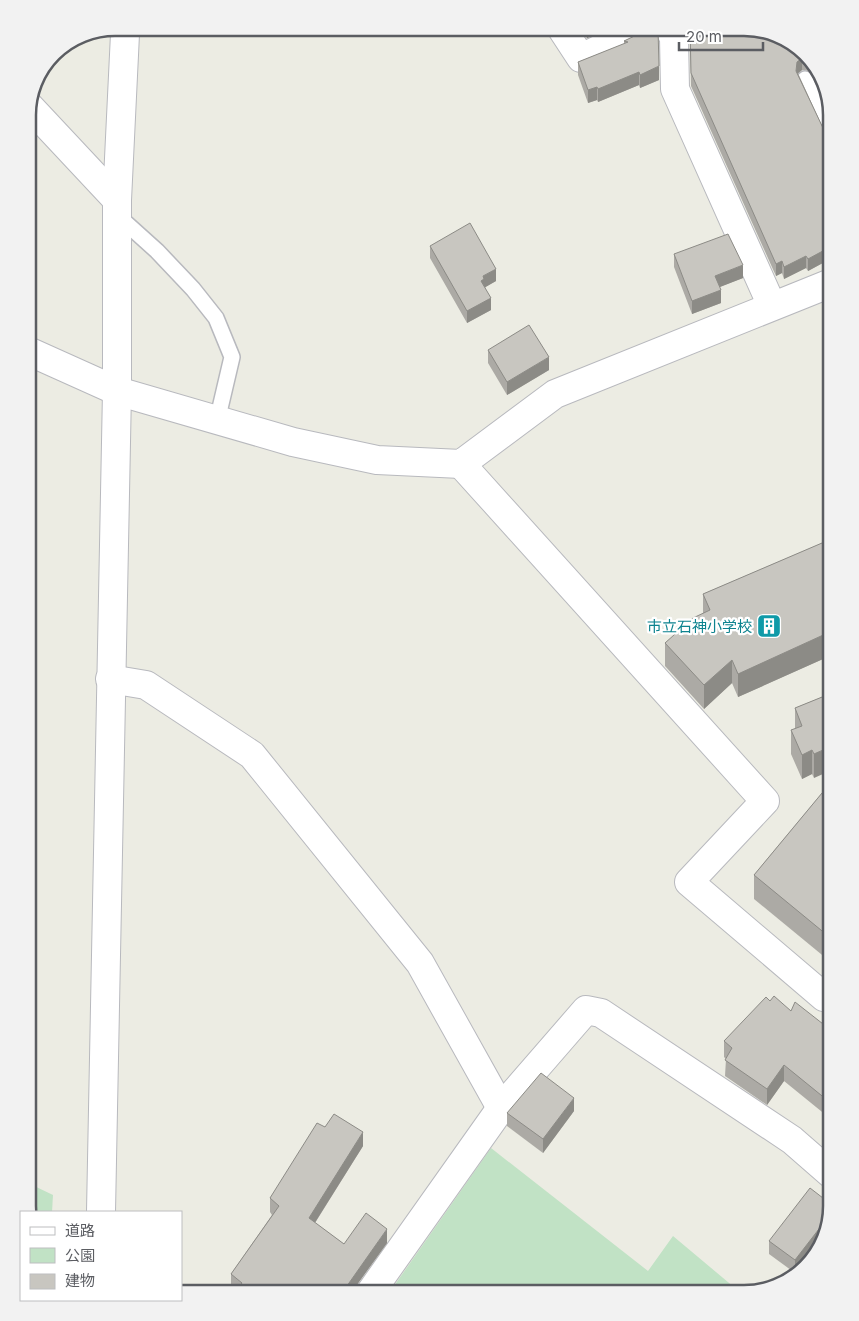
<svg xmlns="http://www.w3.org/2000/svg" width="859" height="1321" font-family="Inter,'Noto Sans JP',sans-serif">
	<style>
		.green { fill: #c1e2c5 }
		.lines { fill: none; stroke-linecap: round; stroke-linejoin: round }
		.service-casing { stroke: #b8b9be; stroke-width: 18 }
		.minor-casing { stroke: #b8b9be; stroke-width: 30 }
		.tertiary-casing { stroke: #b8b9be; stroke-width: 30 }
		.service { stroke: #fff; stroke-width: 15 }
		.minor { stroke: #fff; stroke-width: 28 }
		.tertiary { stroke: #fff; stroke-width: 28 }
		.wall { fill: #acaaa5 }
		.shaded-wall { fill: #8c8b86 }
		.building { fill: #c8c6c0; stroke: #8c8b86 }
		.labels { text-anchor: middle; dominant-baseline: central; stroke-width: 4.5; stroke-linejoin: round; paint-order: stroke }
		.culture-label { font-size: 15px; fill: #0d838f; stroke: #fff; text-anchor: end }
		.rim { fill: none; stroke: #5b5d62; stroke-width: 2.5 }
	</style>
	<rect width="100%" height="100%" fill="#ecece3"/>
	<g class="green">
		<path d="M491,1148l157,123 25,-35 68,57h-352z"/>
		<path d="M28,1183l25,12 -1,17h-23z"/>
	</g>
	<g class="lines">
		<defs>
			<g id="service">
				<path d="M805,79l26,57"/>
				<path d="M117,215l40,36 36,38 23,29 16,39 -15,64"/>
			</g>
			<g id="minor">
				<path d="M669,28l5,10 1,51 97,217"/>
				<path d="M562,29l19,29 60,-29"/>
				<path d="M29,106l88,94"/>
				<path d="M28,351l89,40 176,51 84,18 84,4 94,-70 276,-111"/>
				<path d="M461,464l304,337 -76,81 135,115"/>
				<path d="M110,679l36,6 106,70 168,208 81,145"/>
				<path d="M370,1293l131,-185 85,-98 15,3 191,127 39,34"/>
			</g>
			<path id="tertiary" d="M101,1212l16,-821v-191l8,-166"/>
		</defs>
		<use href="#service" class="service-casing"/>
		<use href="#minor" class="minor-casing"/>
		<use href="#tertiary" class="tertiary-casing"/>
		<use href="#service" class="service"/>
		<use href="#minor" class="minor"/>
		<use href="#tertiary" class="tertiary"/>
	</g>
	<g class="wall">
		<path d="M686,28h64l42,14 30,34 9,38 -18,-39 -7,-5h-4l-4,3 25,55 7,5 2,-1v126l-24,13 -2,-3 -22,11 -2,-6 -6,3 -85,-190 -1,-48z"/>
		<path d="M581,29h26l-20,9z"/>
		<path d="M648,30l11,50 -19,8 -1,-3 -41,17 -1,-2 -9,3 -10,-28v-13l46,-18v-3z"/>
		<path d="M430,246l66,35 -11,6 6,23 -24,13 -37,-65z"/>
		<path d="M674,254l69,24 -24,9 2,16 -29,11 -18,-47z"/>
		<path d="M488,350l61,20 -42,25 -19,-32z"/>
		<path d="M832,527v128l-94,42 -6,-14 -28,26 -39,-43v-23l38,-30v-19l122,-52v-13z"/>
		<path d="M832,693l-18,85 -2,-4 -10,5 -11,-25v-24l4,-1v-21z"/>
		<path d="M832,781v173l-5,5 -73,-60v-24z"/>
		<path d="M770,1001l62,30v89l-48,-39 -17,24 -42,-29 1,-17 -2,-2v-16z"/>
		<path d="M574,1111l-31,42 -36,-27v-13z"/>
		<path d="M325,1127l38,19 -48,77 29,21 43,-1 -36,50h-113l-7,-5v-14l41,-59 -2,-3v-14z"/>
		<path d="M832,1206l-10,32 -27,35 -26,-19v-13z"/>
	</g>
	<g class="shaded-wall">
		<path d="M587,29h20l-20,9z"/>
		<path d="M802,58v12l-5,4 -1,-3 1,-9z"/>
		<path d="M659,66v14l-19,8v-13z"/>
		<path d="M639,72v13l-41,17v-13z"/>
		<path d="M597,87v13l-9,3v-13z"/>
		<path d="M832,246v12l-24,13v-12z"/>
		<path d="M806,256v12l-22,11v-12z"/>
		<path d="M782,261v12l-6,3v-12z"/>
		<path d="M743,265v13l-28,11v-13z"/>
		<path d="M496,269v12l-12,7 -3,-7 2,-5z"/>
		<path d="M721,290v13l-29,11v-13z"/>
		<path d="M491,298v12l-24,13v-12z"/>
		<path d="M549,357v13l-42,25v-13z"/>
		<path d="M832,631v24l-94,42v-23z"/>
		<path d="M732,660v23l-28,26v-24z"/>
		<path d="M832,746v24l-18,8v-24z"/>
		<path d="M812,750v24l-10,5v-24z"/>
		<path d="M832,930v24l-5,5v-24z"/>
		<path d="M784,1065v16l-17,24v-16z"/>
		<path d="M574,1098v13l-31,42v-14z"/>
		<path d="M363,1132v14l-54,86v-14z"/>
		<path d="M829,1216l-7,22 -27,35v-13z"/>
		<path d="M387,1229v14l-36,50h-9z"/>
		<path d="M331,1286v7h-5z"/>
	</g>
	<g class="building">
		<path d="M690,28h60l42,14 14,16h-4l-5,4 -1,9 27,57 7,5 2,-1v114l-24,13 -2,-3 -22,11 -2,-6 -6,3 -85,-191z"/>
		<path d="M649,29h9l1,37 -19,9 -1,-3 -41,17 -1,-2 -9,3 -10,-28 50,-20 -4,-1z"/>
		<path d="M816,69l6,7 3,13z"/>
		<path d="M470,223l26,46 -13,7 1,3 -3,2 10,17 -24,13 -37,-65z"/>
		<path d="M728,234l15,31 -28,11 6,14 -29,11 -18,-47z"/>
		<path d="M529,325l20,32 -42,25 -19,-32z"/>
		<path d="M832,527v104l-94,43 -6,-14 -28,25 -39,-42 28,-25 17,-8 -7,-16 126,-54 -4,-11z"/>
		<path d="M832,693v53l-18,8 -2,-4 -10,5 -11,-25 11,-4 -7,-18z"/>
		<path d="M832,781v149l-5,5 -73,-60z"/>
		<path d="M774,996l17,15 4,-9 37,29v73l-48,-39 -17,24 -42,-29 7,-12 -8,-7 42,-44 4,4z"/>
		<path d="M541,1073l33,25 -31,41 -36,-26z"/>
		<path d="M334,1114l29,18 -54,86 35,26 22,-31 21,16 -45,64 -11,-7 -5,7h-79l-8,-6 3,-4 -11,-9 48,-68 -9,-8 47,-75 8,4z"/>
		<path d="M810,1188l22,17v1l-3,10 -34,44 -26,-19z"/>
	</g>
	<defs>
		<symbol id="building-square" viewBox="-11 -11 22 22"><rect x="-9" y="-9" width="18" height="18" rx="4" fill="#0f9aa8" stroke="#fff"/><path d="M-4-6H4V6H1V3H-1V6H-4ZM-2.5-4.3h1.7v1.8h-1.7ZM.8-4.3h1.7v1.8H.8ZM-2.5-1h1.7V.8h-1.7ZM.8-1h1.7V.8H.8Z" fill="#fff"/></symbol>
	</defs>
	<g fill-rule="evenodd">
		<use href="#building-square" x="755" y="612" width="28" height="28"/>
	</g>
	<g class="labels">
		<g class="culture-label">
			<text x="752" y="626">市立石神小学校</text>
		</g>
	</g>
	<path d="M0 0H859V1321H0ZM115 36H744A79 79 0 0 1 823 115V1206A79 79 0 0 1 744 1285H115A79 79 0 0 1 36 1206V115A79 79 0 0 1 115 36Z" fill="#f2f2f2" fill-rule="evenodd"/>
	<path class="rim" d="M115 36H744A79 79 0 0 1 823 115V1206A79 79 0 0 1 744 1285H115A79 79 0 0 1 36 1206V115A79 79 0 0 1 115 36Z"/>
	<rect x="20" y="1211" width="162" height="90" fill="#ffffff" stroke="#bdbec0"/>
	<rect x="30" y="1227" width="25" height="8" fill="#ffffff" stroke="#bdbec0"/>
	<text x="65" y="1236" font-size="15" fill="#5b5d62">道路</text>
	<rect x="30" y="1248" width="25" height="15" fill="#c1e2c5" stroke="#bdbec0"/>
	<text x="65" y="1261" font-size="15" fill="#5b5d62">公園</text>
	<rect x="30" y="1274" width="25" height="15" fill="#c8c6c0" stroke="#bdbec0"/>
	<text x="65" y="1286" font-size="15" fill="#5b5d62">建物</text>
	<path d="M679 42v8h84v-8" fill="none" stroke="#5b5d62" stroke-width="2.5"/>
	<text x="686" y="42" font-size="15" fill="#5b5d62" stroke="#ffffff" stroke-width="4" paint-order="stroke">20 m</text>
</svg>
